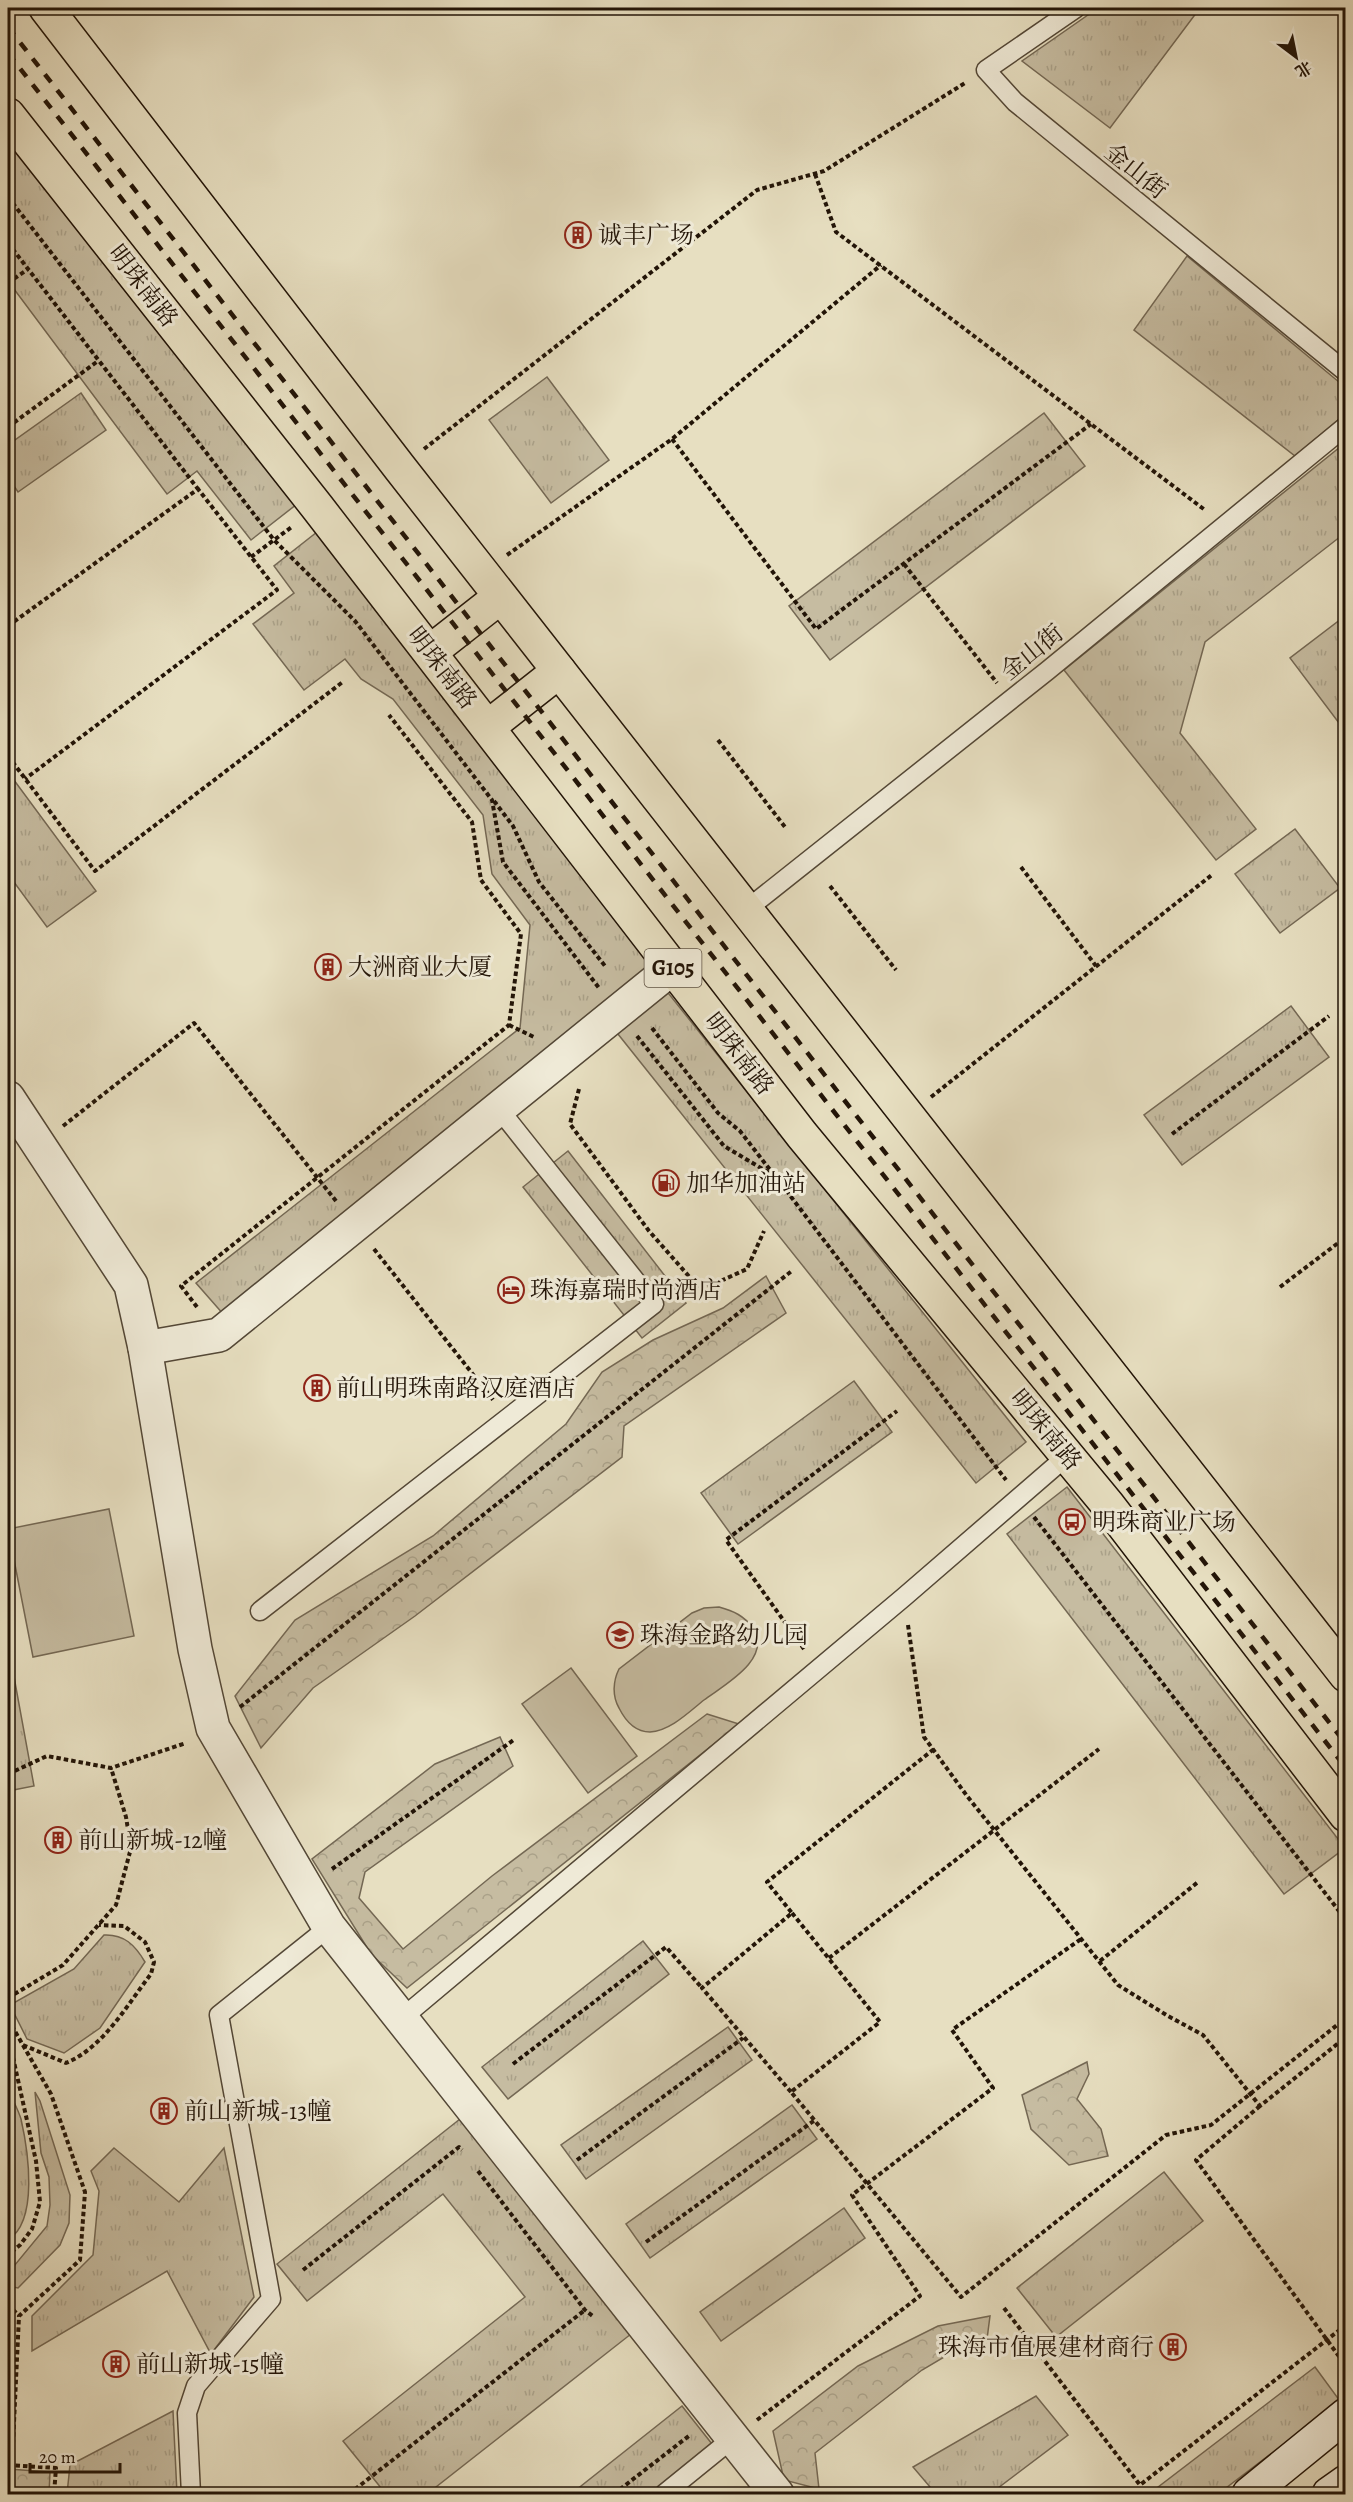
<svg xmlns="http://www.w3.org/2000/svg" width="1353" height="2502" font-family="Alegreya,'Noto Serif SC',serif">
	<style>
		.grass { fill: url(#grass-tufts); stroke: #746854; stroke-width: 1.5 }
		.forest { fill: url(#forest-crowns); stroke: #746854; stroke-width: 1.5 }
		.pitch { fill: #c6bca1; stroke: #746854; stroke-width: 1.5 }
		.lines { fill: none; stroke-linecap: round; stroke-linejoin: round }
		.lane-casing { stroke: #534736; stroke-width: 21 }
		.street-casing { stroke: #534736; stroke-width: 36 }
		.secondary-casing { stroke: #221407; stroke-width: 36 }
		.highway-casing { stroke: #221407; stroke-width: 36 }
		.path { stroke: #221407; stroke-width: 4; stroke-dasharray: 4.5 3; stroke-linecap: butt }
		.lane { stroke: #efead7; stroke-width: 18 }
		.street { stroke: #efead7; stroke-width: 33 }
		.secondary { stroke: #efead7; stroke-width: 33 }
		.highway { stroke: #e7dfc1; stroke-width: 33 }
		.rail { stroke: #221407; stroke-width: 4.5; stroke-dasharray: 10 10; stroke-linecap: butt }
		.labels { text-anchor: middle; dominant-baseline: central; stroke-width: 6; stroke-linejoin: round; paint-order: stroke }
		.shield { fill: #efead7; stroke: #605445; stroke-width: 1.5 }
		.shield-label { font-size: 22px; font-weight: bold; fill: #221407 }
		.street-label { font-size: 24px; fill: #221407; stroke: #efead7 }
		.poi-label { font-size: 24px; fill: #221407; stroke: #efead7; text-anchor: start }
	</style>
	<defs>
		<pattern id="grass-tufts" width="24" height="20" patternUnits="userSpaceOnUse" patternTransform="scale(1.5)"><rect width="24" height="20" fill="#c6bca1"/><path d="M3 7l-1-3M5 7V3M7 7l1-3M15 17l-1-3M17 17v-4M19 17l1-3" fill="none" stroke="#aaa189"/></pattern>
		<pattern id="forest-crowns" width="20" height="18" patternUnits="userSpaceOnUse" patternTransform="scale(1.5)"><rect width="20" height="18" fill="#c6bca1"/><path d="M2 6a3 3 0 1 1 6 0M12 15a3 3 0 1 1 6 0" fill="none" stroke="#aaa189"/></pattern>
	</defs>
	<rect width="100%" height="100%" fill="#e7dfc1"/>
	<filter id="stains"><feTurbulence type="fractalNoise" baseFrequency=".00333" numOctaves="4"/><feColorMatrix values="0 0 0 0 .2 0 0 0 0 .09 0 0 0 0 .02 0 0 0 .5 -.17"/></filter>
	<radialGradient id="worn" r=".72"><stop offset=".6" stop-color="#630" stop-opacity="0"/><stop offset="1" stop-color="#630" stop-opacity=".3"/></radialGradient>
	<g class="grass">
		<path d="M1098,8h102l-90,120 -88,-67z"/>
		<path d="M8,134l289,370 -46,36 -54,-69 -30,23 -159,-213z"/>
		<path d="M1187,256l158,131v27l-50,42 -161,-126z"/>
		<path d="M547,377l62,83 -58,43 -62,-83z"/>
		<path d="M81,393l25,37 -88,62 -10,-15v-32z"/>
		<path d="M1044,413l41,53 -255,194 -41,-54z"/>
		<path d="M1345,443v90l-140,109 -25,91 76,96 -40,31 -152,-190z"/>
		<path d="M317,532l339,433 -432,350 -28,-32 324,-255 10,-103 -38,-51 -9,-59 -90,-116 -32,-20 -16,-20 -41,31 -51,-66 41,-31 -20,-27z"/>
		<path d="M1345,616v115l-55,-73z"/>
		<path d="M8,772l88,119 -49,36 -39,-53z"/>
		<path d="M1295,829l45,59 -60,45 -45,-59z"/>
		<path d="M665,989l361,453 -50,41 -362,-454z"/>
		<path d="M1291,1006l38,51 -147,108 -38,-50z"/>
		<path d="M568,1151l118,152 -44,35 -119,-151z"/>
		<path d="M854,1381l38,51 -154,112 -37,-51z"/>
		<path d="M1067,1487l278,361 -61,46 -277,-360z"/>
		<path d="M8,1644l26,142 -26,5z"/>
		<path d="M104,1935c20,-1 31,10 41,27l-45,66 -36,25 -37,-14 -17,-34 64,-36z"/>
		<path d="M643,1941l26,33 -161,125 -26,-32z"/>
		<path d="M728,2027l24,33 -166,119 -25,-34z"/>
		<path d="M8,2089c4,10 10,20 13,30 7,31 18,102 -13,121z"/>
		<path d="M35,2092l5,9 30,94 -1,28 -9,22 -42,43 -10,-2 6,-20 33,-40 3,-21 -1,-28 -8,-24z"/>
		<path d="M792,2105l25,34 -167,119 -24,-34z"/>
		<path d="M460,2119l171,215 -204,160h-41l-43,-53 182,-144 -82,-103 -136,107 -30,-37z"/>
		<path d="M114,2148l65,54 45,-54 30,149 -43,57 -44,-83 -135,80v-35l61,-61 6,-64 -8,-20z"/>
		<path d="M1164,2172l39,49 -147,116 -39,-49z"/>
		<path d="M844,2208l21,30 -144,103 -21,-29z"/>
		<path d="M1315,2367l25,34 -122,93h-69z"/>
		<path d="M1036,2396l32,39 -78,59h-54l-23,-27z"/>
		<path d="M682,2406l30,38 -63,50h-78z"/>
		<path d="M173,2411l4,83h-110l3,-29z"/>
	</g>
	<g class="forest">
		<path d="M766,1276l20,37 -162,113 -2,31 -207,159 -102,72 -52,60 -26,-52 60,-76 138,-84 133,-112 36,-52 51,-32 70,-32z"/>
		<path d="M707,1714l32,10 -332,264 -36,-34 -59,-95 123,-95 65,-27 13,29 -148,106 -6,26 44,51 89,-73z"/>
		<path d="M1087,2062l2,12 -12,25 24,30 7,27 -39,9 -38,-36 -9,-34z"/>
		<path d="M990,2316l-3,23 -16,2 -49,29 -107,83 4,36 -35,-9 -11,-49 85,-65 80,-40z"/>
		<path d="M8,2469l42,3 -1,22h-41z"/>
	</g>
	<g class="pitch">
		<path d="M109,1509l25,127 -101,21 -25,-128z"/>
		<path d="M719,1607c15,4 25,9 34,21 20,31 -29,57 -49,72 -15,12 -34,31 -54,32 -16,0 -25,-12 -31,-24 -7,-12 -6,-27 0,-39l73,-56 12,-5z"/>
		<path d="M571,1668l66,88 -49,37 -66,-89z"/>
	</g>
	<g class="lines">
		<defs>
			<g id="lane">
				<path d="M1076,8l-90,62 29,32 331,270"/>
				<path d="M746,910l301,-239 299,-245"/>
				<path d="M260,1611l394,-307 -155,-195"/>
				<path d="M401,2019l503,-422 163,-141"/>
				<path d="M191,2494l-4,-81 9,-27 75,-87 -52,-284 110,-88"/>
				<path d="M664,2494l69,-56"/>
			</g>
			<g id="street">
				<path d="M8,1098l123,187 14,63 50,301 18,79 116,199 448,567"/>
				<path d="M145,1348l74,-13 453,-367"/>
			</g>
			<g id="secondary">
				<path d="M1249,2494l97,-79"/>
				<path d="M1329,2494l17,-12"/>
			</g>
			<g id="highway">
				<path d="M46,8l354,460 946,1207"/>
				<path d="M8,115l310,393 484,627 306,370 238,310"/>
				<path d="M430,652l70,-55"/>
				<path d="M488,727l71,-56"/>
			</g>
		</defs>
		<use href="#lane" class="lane-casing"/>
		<use href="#street" class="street-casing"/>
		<use href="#secondary" class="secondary-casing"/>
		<use href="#highway" class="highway-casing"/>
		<g class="path">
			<path d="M815,174l21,58 369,278"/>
			<path d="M8,197l266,343 81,81 137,179 11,62 96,126"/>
			<path d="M8,243l190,246"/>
			<path d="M8,283l20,-14"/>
			<path d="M8,427l90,-66"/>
			<path d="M672,439l144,190 275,-205"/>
			<path d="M424,449l333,-259 67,-19 141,-88"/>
			<path d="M507,555l165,-116 209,-174"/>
			<path d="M251,557l42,-31"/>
			<path d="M904,564l93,119"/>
			<path d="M8,626l190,-137 79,101 -252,189"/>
			<path d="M718,740l67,87"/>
			<path d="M8,756l87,115 249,-190"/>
			<path d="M494,801l19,25 26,56 66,84"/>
			<path d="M1021,867l75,99"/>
			<path d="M830,886l66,84"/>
			<path d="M509,1025l27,13"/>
			<path d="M652,1028l66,85 22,18 34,44"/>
			<path d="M637,1036l87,110 52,31 230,303"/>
			<path d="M579,1089l-9,35 79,107 52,59 46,-21 17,-38"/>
			<path d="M931,1097l282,-223"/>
			<path d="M63,1126l131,-103 142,178"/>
			<path d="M1172,1134l157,-118"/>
			<path d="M374,1249l120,152"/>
			<path d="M1280,1287l66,-50"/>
			<path d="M197,1307l-16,-21 328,-261 12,-91 -40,-54 -9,-58 -83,-107"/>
			<path d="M1034,1517l312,403"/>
			<path d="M1339,1566l7,2"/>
			<path d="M908,1625l16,112 43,59 151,189 50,31 35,19 57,71 86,-69"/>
			<path d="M804,1649l-78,-109 171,-129"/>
			<path d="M240,1707l553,-437"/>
			<path d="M8,1774l39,-18 64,12 75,-25"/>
			<path d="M332,1869l183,-130"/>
			<path d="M792,1913l88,109 -89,70 170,205 205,-162 45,-10 135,-107"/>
			<path d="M829,1958l270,-209"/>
			<path d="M1100,1961l98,-79"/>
			<path d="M8,1998l55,-33 53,-60 15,-57 -5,-31 -15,-49"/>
			<path d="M8,2019l43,75 34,98 -5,68 -61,56 -7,149"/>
			<path d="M8,2035l28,126 4,41 -8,27 -12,16 -12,10"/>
			<path d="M23,2045l43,18c38,-16 61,-58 85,-89l3,-12 -9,-20 -21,-16 -25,-1"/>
			<path d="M513,2064l153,-117 36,41"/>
			<path d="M791,2092l-89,-104 90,-75 -25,-31 167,-133"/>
			<path d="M1260,2106l-64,54 150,206"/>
			<path d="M577,2160l166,-122"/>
			<path d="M478,2171l107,139 9,7"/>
			<path d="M646,2242l169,-122"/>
			<path d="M303,2270l156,-123 3,3"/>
			<path d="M8,2304l11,12"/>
			<path d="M1004,2308l136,177 206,-160"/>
			<path d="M757,2420l163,-124 -68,-101 141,-107 -41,-58 129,-91"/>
			<path d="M8,2465l48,3 -2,26"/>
			<path d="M349,2494l236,-184"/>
			<path d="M614,2494l76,-59"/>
		</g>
		<use href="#lane" class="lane"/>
		<use href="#street" class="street"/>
		<use href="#secondary" class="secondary"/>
		<use href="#highway" class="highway"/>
		<g class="rail">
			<path d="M8,27l1338,1717"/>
			<path d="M8,53l1338,1715"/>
		</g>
	</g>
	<defs>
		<symbol id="building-ring" viewBox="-11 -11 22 22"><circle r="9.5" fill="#efead7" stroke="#8f2418" stroke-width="1.5"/><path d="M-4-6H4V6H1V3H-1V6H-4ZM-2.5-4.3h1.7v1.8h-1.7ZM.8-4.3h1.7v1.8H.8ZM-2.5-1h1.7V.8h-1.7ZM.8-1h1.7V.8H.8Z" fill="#8f2418"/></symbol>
		<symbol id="fuel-ring" viewBox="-11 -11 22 22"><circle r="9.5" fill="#efead7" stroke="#8f2418" stroke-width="1.5"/><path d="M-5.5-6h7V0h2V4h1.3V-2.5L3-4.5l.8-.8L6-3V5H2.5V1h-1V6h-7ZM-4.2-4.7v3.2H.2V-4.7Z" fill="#8f2418"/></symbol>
		<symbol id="hotel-ring" viewBox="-11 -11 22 22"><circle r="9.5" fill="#efead7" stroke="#8f2418" stroke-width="1.5"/><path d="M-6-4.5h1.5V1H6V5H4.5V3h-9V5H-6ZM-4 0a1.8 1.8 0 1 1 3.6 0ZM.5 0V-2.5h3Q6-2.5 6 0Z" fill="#8f2418"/></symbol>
		<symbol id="bus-ring" viewBox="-11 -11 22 22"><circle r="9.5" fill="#efead7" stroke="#8f2418" stroke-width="1.5"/><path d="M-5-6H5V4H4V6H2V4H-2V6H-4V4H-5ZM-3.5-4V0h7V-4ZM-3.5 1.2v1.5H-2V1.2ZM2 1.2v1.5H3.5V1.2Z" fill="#8f2418"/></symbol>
		<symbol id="school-ring" viewBox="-11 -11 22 22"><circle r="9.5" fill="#efead7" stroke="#8f2418" stroke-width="1.5"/><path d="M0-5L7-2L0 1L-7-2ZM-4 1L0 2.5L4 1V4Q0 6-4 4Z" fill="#8f2418"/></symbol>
	</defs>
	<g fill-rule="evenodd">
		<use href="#building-ring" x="563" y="220" width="30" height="30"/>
		<use href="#building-ring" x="313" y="952" width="30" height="30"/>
		<use href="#fuel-ring" x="651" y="1168" width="30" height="30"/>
		<use href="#hotel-ring" x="496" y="1275" width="30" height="30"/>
		<use href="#building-ring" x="302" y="1373" width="30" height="30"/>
		<use href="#bus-ring" x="1057" y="1507" width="30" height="30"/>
		<use href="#school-ring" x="605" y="1620" width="30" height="30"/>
		<use href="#building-ring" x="43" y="1825" width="30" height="30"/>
		<use href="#building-ring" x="149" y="2096" width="30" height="30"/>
		<use href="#building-ring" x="1158" y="2332" width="30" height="30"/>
		<use href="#building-ring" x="101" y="2349" width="30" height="30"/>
	</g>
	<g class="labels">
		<rect class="shield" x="644.5" y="949" width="57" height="38" rx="4.5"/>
		<g class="shield-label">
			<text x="673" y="968">G105</text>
		</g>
		<g class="street-label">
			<text transform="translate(1136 171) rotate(39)">金山街</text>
			<text transform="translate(143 286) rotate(52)">明珠南路</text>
			<text transform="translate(1032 652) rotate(-39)">金山街</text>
			<text transform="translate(442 668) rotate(52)">明珠南路</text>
			<text transform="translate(739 1054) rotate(52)">明珠南路</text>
			<text transform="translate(1046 1430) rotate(50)">明珠南路</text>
		</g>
		<g class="poi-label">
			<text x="598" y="235">诚丰广场</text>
			<text x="348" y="967">大洲商业大厦</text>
			<text x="686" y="1183">加华加油站</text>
			<text x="530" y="1290">珠海嘉瑞时尚酒店</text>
			<text x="336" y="1388">前山明珠南路汉庭酒店</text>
			<text x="1092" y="1522">明珠商业广场</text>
			<text x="640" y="1635">珠海金路幼儿园</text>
			<text x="78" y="1840">前山新城-12幢</text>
			<text x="184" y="2111">前山新城-13幢</text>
			<text x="1154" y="2347" text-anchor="end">珠海市值展建材商行</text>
			<text x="136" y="2364">前山新城-15幢</text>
		</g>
	</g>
	<rect width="1353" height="2502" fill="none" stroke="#e7dfc1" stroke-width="30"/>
	<rect x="9" y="9" width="1335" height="2484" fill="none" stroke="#221407" stroke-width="3"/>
	<rect x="15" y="15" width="1323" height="2472" fill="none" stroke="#221407" stroke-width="1.5"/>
	<g transform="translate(1296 57) rotate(148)" stroke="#efead7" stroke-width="4.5" paint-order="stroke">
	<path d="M0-4.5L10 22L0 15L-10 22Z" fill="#221407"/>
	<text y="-9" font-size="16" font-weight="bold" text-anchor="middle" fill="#221407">北</text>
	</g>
	<path d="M30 2463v9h90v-9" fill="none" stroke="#221407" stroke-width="3"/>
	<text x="39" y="2463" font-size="18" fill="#221407" stroke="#efead7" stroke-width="4.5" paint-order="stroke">20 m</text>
	<rect width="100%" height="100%" filter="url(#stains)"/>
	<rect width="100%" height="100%" fill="url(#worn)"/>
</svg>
